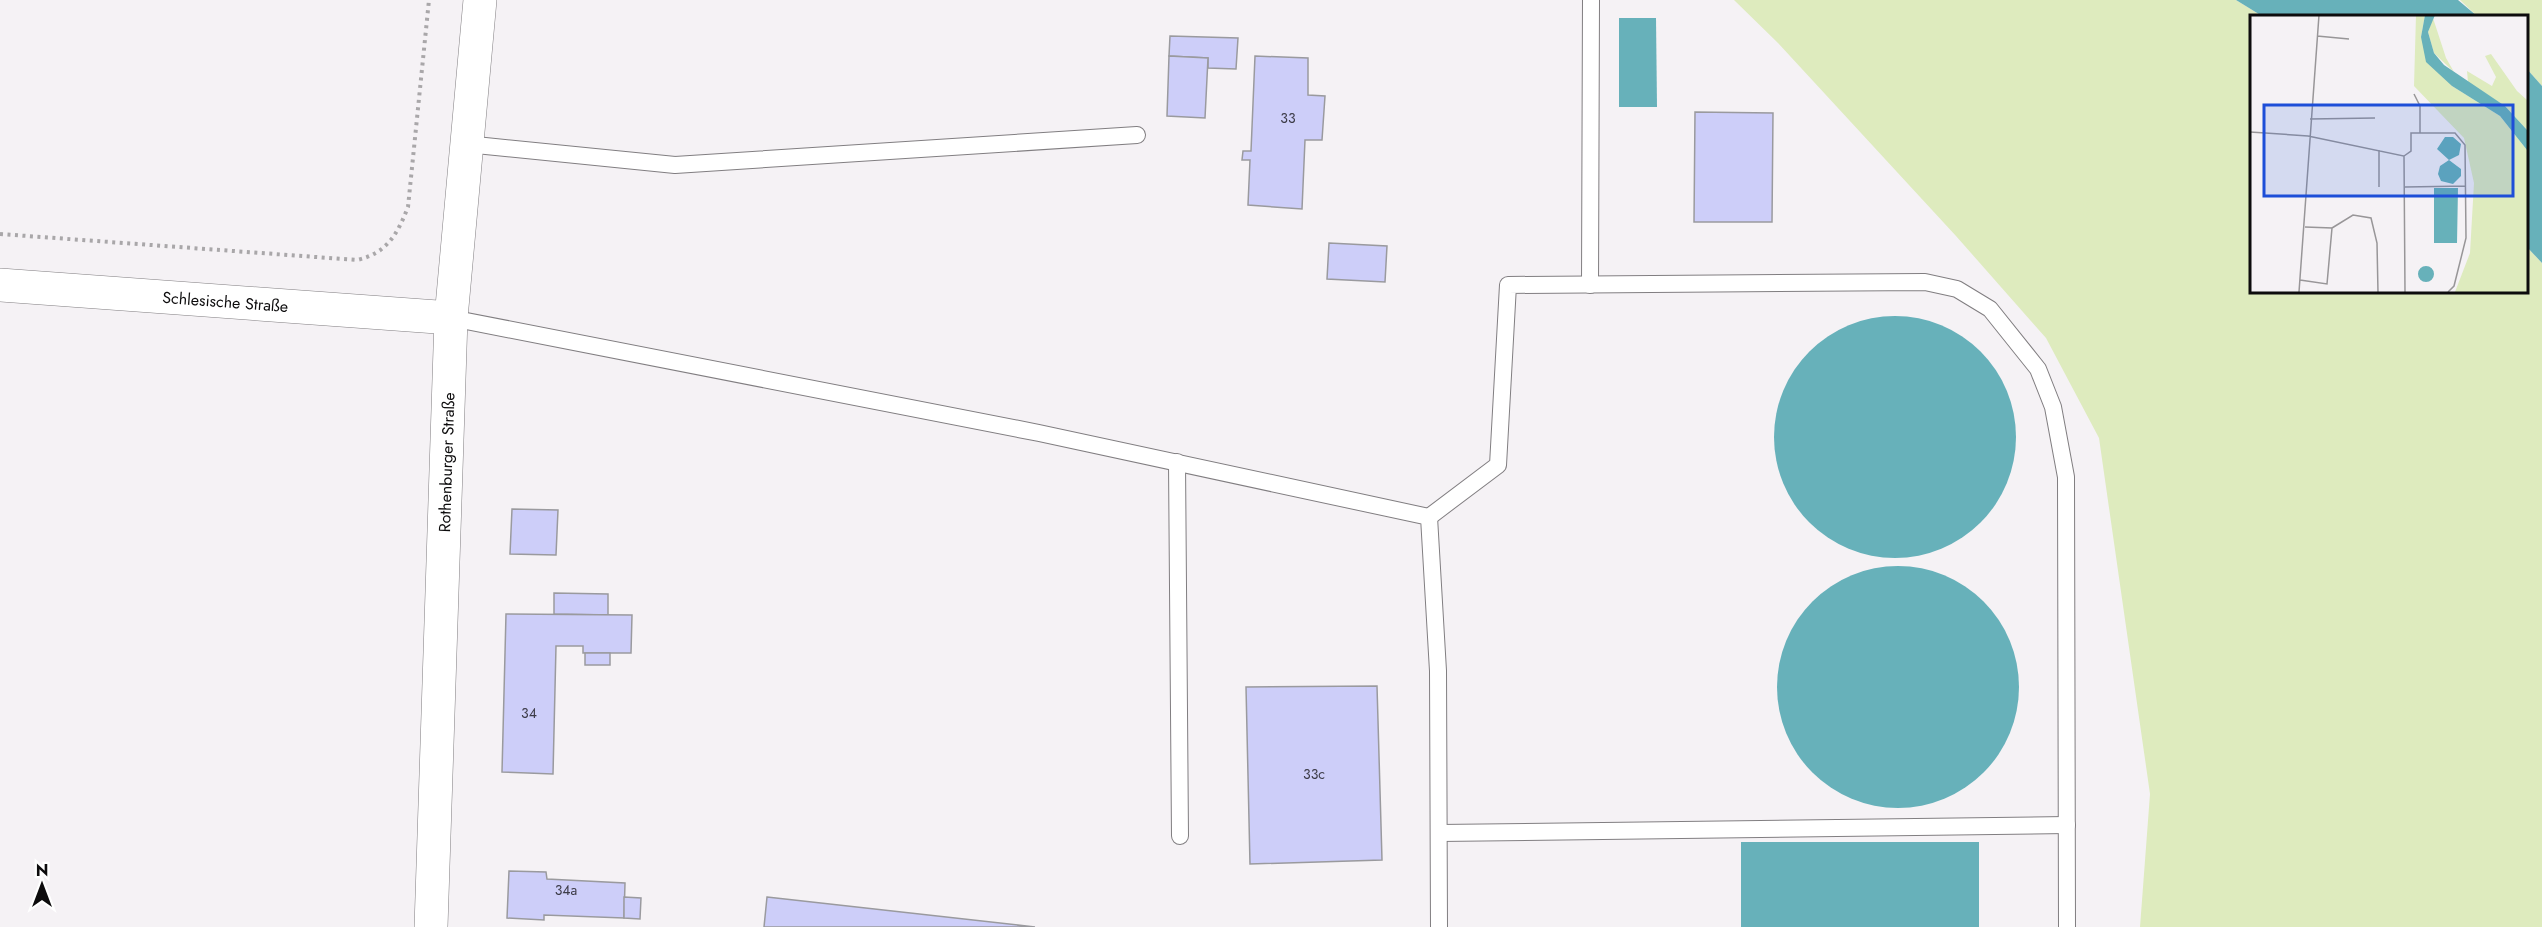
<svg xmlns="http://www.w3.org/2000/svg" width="2542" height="927" font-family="Jost,sans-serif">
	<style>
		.green { fill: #deebbe }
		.water { fill: #67b1ba }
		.building { fill: #cdcef9; stroke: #9a9a9e; stroke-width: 1.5 }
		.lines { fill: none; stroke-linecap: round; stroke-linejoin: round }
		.service-casing { stroke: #817e81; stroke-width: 18 }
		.minor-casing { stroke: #817e81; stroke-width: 34 }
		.tertiary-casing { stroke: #817e81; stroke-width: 34 }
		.path { stroke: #a9a7a9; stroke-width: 4; stroke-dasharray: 3 4.5; stroke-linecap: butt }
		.service { stroke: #fff; stroke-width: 16 }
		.minor { stroke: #fff; stroke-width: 33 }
		.tertiary { stroke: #fff; stroke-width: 33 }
		.labels { text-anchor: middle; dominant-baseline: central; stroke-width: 4.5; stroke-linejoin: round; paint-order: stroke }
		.number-label { font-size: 14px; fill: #3d3c48 }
		.street-label { font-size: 16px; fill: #0d0c0d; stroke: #fff }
		.inset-road { fill: none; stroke: #989698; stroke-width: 1.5 }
		.view { fill: #1d4ed8; fill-opacity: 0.15; stroke: #1d4ed8; stroke-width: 3 }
		.inset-edge { fill: none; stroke: #0d0c0d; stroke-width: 3 }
	</style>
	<rect width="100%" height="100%" fill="#f5f2f5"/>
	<g class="green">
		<path d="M1734,0h502l26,16h-11v275h275v-45l16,17v664h-402l10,-133 -51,-356 -53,-100 -90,-102 -178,-193z"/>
		<path d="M2460,0h82v86l-16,-18v-52h-49z"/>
	</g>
	<g class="water">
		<path d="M2236,0h222l19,16h-215z"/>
		<path d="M1656,18l1,89h-38v-89z"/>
		<path d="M2526,68l16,18v177l-16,-17z"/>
		<circle cx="1895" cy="437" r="121"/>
		<circle cx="1898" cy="687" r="121"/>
		<rect x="1741" y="842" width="238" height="85"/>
	</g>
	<g class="building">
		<path d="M1170,36l68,2 -2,31 -28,-1v-10l-39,-2z"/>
		<path d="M1169,56l39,2 -3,60 -38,-2z"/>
		<path d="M1255,56l53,2v37l17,1 -3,44h-17l-3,69 -54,-4 2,-45h-8l1,-9h8z"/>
		<path d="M1695,112l78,1 -1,109h-78z"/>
		<path d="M1329,243l58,3 -2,36 -58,-3z"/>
		<path d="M512,509l46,1 -2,45 -46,-1z"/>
		<path d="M554,593l54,1v21l-54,-1z"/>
		<path d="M506,614l126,1 -1,38h-48v-7h-27l-3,128 -51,-2z"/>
		<rect x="585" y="653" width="25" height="12"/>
		<path d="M1377,686l5,174 -132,4 -4,-177z"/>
		<path d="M509,871l37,1 1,7 78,4 -1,35 -80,-3v5l-37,-2z"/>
		<path d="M624,897l17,1 -1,21 -16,-1z"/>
		<path d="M767,897l268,30h-271z"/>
	</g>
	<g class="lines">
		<defs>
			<g id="service">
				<path d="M466,144l209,21 462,-30"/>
				<path d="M1590,285l1,-285"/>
				<path d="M451,318l588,115 390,84 9,154 1,256"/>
				<path d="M1177,462l3,374"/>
				<path d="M1429,517l69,-52 10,-180 417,-3 32,7 33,20 48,60 15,38 13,70 1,450"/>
				<path d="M1439,833l628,-8"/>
			</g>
			<g id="minor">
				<path id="s1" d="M0,285l451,33"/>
			</g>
			<g id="tertiary">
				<path id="s2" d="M431,927l20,-609 29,-318"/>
			</g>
		</defs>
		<use href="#service" class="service-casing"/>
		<use href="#minor" class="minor-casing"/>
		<use href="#tertiary" class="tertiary-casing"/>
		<path class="path" d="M0,234l357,26c30,-7 40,-25 51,-53l21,-207"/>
		<use href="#service" class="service"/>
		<use href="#minor" class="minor"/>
		<use href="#tertiary" class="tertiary"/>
	</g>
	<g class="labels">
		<g class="number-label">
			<text x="1288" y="118">33</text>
			<text x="529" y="713">34</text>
			<text x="1314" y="774">33c</text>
			<text x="566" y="890">34a</text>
		</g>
		<g class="street-label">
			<text stroke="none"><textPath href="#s1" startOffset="226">Schlesische Straße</textPath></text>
			<text stroke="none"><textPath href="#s2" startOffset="465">Rothenburger Straße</textPath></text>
		</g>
	</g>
	<g transform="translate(2250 15)">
		<rect width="278" height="278" fill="#f5f2f5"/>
		<path d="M166,0h9l-4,22 31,49 48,30 27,34v142h-72l15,-39 4,-70 -10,-45 -50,-52zM183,3l13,40 8,14 -20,-19 -6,-21zM241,39l26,37 10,9v30l-22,-24 -37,-24 -1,-11 25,15 4,-9 -11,-21z" fill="#deebbe"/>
		<path d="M175,0h10l-7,17 6,21 10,12 61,41 22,24v20l-27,-34 -48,-30 -26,-24 -5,-25zM195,122h8l8,7 -2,11 -10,5 12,9v7l-8,8 -12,-3 -3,-7 2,-8 9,-6 -12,-11zM184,173h24l-1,55h-23zM168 259a8 8 0 1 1 16 0a8 8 0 1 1-16 0Z" fill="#67b1ba"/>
		<path class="inset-road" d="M67,21l32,3M164,79l6,12v27M60,104l65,-1M0,117l58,4 96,20 1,136M129,135v37M154,141l7,-5v-18h44l10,12 1,93 -12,48 -6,6M155,172l61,-1M82,213l21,-13 18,3 6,25 1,49M50,265l27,4 5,-56 -27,-1M49,277l20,-277"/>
		<path class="view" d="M14,90h249v91h-249z"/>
		<rect width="278" height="278" class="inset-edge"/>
	</g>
	<g transform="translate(42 885)" stroke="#ffffff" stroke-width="4.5" paint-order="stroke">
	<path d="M0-4.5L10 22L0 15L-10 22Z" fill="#0d0c0d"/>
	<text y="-9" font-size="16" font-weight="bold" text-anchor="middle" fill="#0d0c0d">N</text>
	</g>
</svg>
